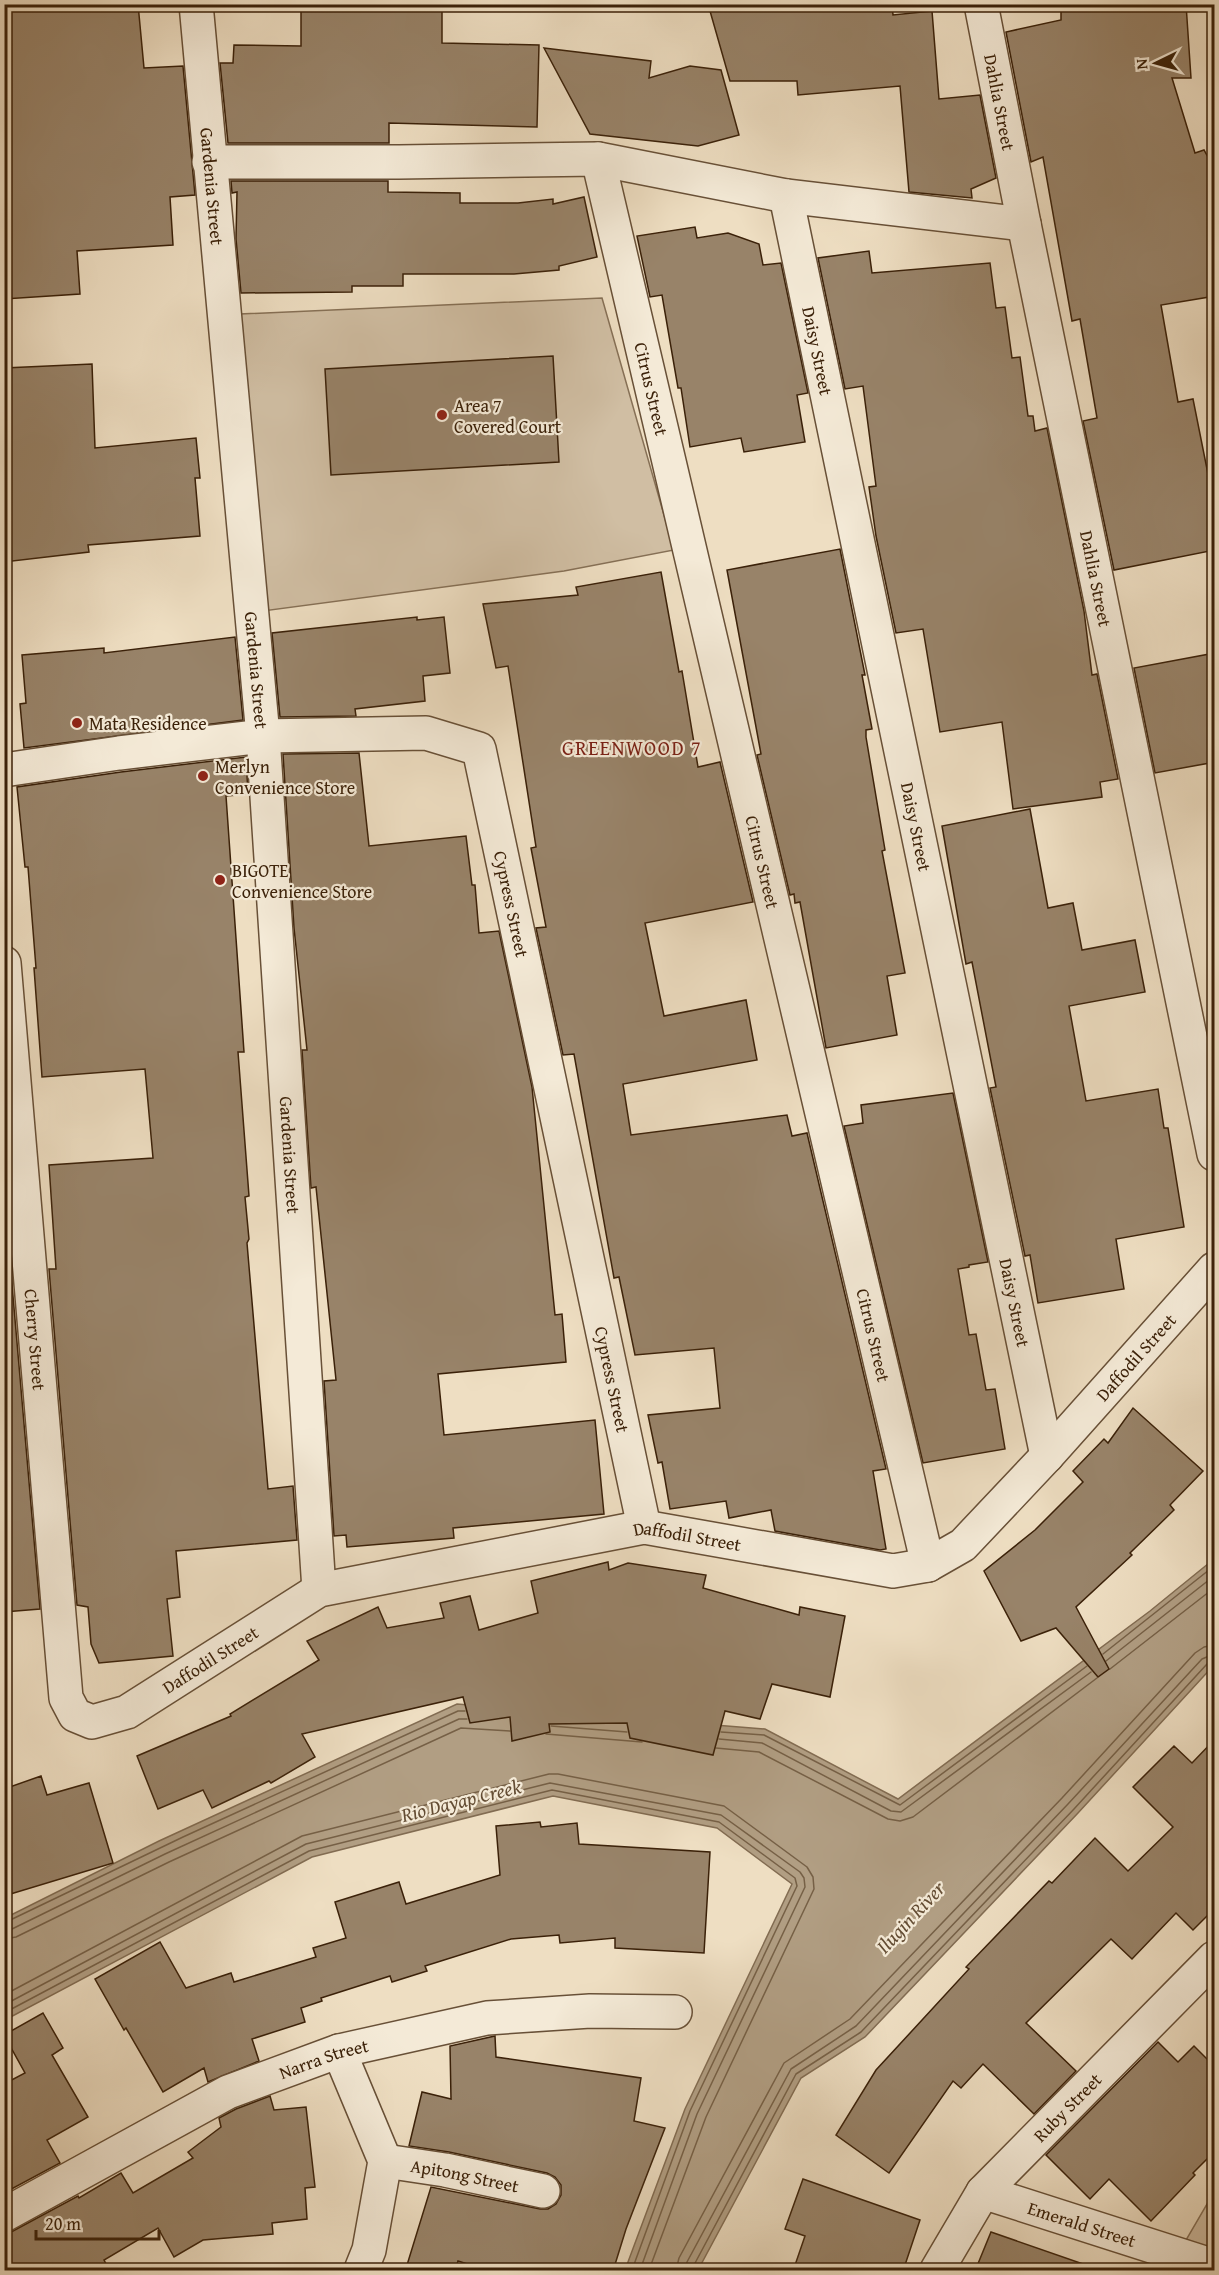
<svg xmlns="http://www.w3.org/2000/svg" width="1219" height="2275" font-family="'Gentium Book Plus',serif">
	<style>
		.green { fill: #d0bea3; stroke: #867056; stroke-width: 1.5 }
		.water { fill: #b19e83; stroke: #826c52; stroke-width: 1.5 }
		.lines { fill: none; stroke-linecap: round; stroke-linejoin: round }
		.shore { stroke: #766046; stroke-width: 1.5 }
		.building { fill: #988369; stroke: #3b2109; stroke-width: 1.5 }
		.street-casing { stroke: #685037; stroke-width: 36 }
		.street { stroke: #f4ead7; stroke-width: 33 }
		.poi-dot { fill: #8f2418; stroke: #f4ead7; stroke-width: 2 }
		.labels { text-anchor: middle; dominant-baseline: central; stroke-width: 4.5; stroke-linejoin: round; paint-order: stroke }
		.street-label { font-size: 18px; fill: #3b2109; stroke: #f4ead7 }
		.poi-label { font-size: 18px; fill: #3b2109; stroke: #f4ead7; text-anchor: start }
		.neighbourhood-label { font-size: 20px; letter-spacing: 1.5px; fill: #7a1f14; stroke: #f4ead7 }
		.water-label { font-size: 20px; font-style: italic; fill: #644d34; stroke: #f4ead7 }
	</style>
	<rect width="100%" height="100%" fill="#eedec2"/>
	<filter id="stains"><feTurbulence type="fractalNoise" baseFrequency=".00333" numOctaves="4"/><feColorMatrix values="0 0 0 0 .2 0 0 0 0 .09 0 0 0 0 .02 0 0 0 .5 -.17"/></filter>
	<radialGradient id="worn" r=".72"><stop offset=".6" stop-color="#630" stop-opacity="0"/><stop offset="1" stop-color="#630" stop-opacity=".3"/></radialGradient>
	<g class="green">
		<path d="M602,298l72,252 -110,21 -301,40 -23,-297z"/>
		<path d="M1214,2192v58l-28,-10z"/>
	</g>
	<path class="water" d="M1214,1559v106l-136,148 -213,224 -64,41 -103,192h-73l60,-161 107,-225 -75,-56 -164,-32 -241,61 -307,163v-102l154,-77 298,-137 308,25 133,70 252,-188z"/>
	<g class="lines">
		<g class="shore">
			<path d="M1103,1654l111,-88"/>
			<path d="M1106,1661l108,-85"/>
			<path d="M1110,1669l104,-81"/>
			<path d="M551,1726l76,6"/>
			<path d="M721,1732l43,3 136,70 187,-139"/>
			<path d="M546,1734l96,8"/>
			<path d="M719,1739l43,4 129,68 10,1 190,-140"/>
			<path d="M716,1748l43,4 129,67 12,2 13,-4 184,-139"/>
			<path d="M4,1923l179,-86 275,-126h7"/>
			<path d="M4,1930l8,-1 153,-75 294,-135h8"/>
			<path d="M4,1939l12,-2 153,-75 292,-134 49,3"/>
			<path d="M4,1995l298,-159 247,-62h9l166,32 83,61 6,10 1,12 -108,228 -57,153"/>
			<path d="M4,2005l302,-161 244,-61 171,32 79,57 4,6 1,9 -108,227 -57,156"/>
			<path d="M4,2013l305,-162 243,-61 167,32 76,56 2,8 -107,225 -58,159"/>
			<path d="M676,2270l3,-12 105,-195 66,-44 212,-221 133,-145 9,-6 10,-2"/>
			<path d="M685,2270l2,-8 104,-193 65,-43 212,-222 134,-145 12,-5"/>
			<path d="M693,2270l1,-5 102,-191 65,-42 213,-223 133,-145 7,-2"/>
		</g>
	</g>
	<g class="building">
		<path d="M4,4h134l6,64 39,-2 12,129 -25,2 3,48 -96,6 3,43 -76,5z"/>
		<path d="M301,4h141v39l97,2 -2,82 -148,-4v20h-161l-8,-80h13l1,-18 67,1z"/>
		<path d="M708,4h184l1,11 39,-4 7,88 41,-4 16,83 -25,11 1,9 -63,-6 -9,-106 -102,9 -1,-14h-67z"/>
		<path d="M1117,4h69l5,74h-19l23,75 9,-3 11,20v126l-54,9 17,97 15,-3 22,110v41l-101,20 -31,-149 14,-3 -17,-99 -8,2 -29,-164 -12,5 -25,-130 55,-12v-11z"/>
		<path d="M544,48l107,13 -2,17 41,-12 31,4 18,65 -41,11 -108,-12z"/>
		<path d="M231,181h157v11l72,1v10h58l35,-4v5l31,-7 13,60 -38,9v4l-45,4h-111v12h-51v6l-111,1 -5,-54 1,-47 -5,1z"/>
		<path d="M695,227l2,11 31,-5 31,11 4,21 18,-2 27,130 -11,2 8,47 -61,10 -3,-14 -51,9 -9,-59h-3l-16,-93 -12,2 -13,-61z"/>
		<path d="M869,251l3,22 118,-10 6,45 9,-1 7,51 8,-1 8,59h5l2,15 12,-3 37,183 8,64 5,-1 21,105 -18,3 2,15 -89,12 -11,-87 -62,10 -17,-103 -27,4 -20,-97 -7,-49 7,-1 -13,-100 -18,3 -27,-131z"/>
		<path d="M553,356l6,106 -228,13 -6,-106z"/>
		<path d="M92,364l3,84 101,-10 4,40h-5l5,58 -112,9 1,7 -85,10v-194z"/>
		<path d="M840,549l25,126h-3l10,54 -6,1v7l19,113 -3,1 23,122 -18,3 10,59 -71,13 -26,-146 -5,1 -1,-9 -4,1 -33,-140 4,-1 -34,-184z"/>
		<path d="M661,572l18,100 3,-1 16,96 22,-5 33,140 -108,21 19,93 82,-16 11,60 -134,24 8,51 156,-20 5,21 15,-3 79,336 -13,2 13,78 -6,1 -105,-19 -4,-21 -42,8 -3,-17 -56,8 -8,-47 -4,1 -10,-48 72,-7 -6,-60 -79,7 -16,-78 -5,1 -40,-224 -11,1 -27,-127 10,-1 -15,-79 5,-1 -28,-181 -12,2 -13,-64 95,-9 -2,-8z"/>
		<path d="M417,617v3l27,-3 6,56 -27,3 2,25 -70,8 1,7 -76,1 -8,-84z"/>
		<path d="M235,637l8,83 -219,28 -4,-44 6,-1 -4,-48 82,-7v5z"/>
		<path d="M1215,653v109l-60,11 -21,-105z"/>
		<path d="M359,753l10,93 97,-10 6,49h3l4,48 20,-2 33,156 23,228 7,-1 4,48 -128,12 6,61 151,-15 9,94 -151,14 1,10 -107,9 -1,-12 -12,1 -10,-155 12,-1 -20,-193 -5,1 -9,-138h5l-13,-122 -11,-174z"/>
		<path d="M246,757l2,37 -22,2 18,256h-6l11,144 -4,1 4,42 -2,4 21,246 25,-3 4,54 -121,11 4,46 -13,2 6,57 -74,7 -8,-19 -3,-37 -11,-2 -28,-336h7l-7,-104 104,-7 -8,-89 -103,8 -8,-109h2l-8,-101h-3l-8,-80 104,-15z"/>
		<path d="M1030,809l18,99 25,-5 9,47 53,-10 10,52 -76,14 17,95 72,-12 6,39h4l16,99 -68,12 8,50 -86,14 -8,-48 -5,1 -35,-168 6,-1 -24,-125 -6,2 -24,-138z"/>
		<path d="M953,1093l35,169 -19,3v2l-11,2 11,66 7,-1 10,56 9,-1 10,60 -82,14 -79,-337 19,-3 -2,-18z"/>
		<path d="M11,1273l29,336 -36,3v-338z"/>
		<path d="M1133,1408l70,63 -33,34 4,5 -44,43 2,2 -56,52 33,62 -11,8 -42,-49 -35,13 -37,-70 51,-41 48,-48 -10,-11 31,-32 4,4z"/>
		<path d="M608,1562l1,8 19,-7 78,12 -3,13 96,27 1,-8 45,9 -15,81 -58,-13 -12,35 -35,-8 -12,44 -83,-17 -3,-15 -78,1 1,8 -38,9 -2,-24 -40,6 -7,-26 -161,37 13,23 -44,26 -2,-2 -57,27 -9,-18 -45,19 -21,-53 94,-40 -1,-2 89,-54 -12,-19 71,-34 9,21 57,-10 -4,-15 30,-7 9,34 59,-17 -7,-32z"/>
		<path d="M1215,1739v169l-22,22 -17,-17 -44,46 -21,-20 -85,84 50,48 -42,43 -51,-50 -22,24 -8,-7 -64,92 -53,-38 40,-65 93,-101 -3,-2 83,-86 3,2 43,-45 33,33 45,-44 -40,-40 41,-41 18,17z"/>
		<path d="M41,1776l6,19 42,-12 24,80 -109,33v-107z"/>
		<path d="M540,1822l1,5 36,-4 2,21 131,8 -6,101 -89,-5v-10l-55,5 -1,-8 -48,4 -86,27 2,5 -35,11 -2,-6 -69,22 1,3 -21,7 4,14 -53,17 7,22 -51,21 -4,-14 -41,24 -37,-64 -2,2 -29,-51 65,-37 26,46 45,-15 3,9 82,-25 -3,-9 33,-10 -11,-36 64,-20 7,22 94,-29 -4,-49z"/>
		<path d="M43,2013l20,35 -11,7 36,62 -41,23 13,23 -56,30v-109l21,-11 -21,-38z"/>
		<path d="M495,2036l1,21 145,21 -7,43 31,7 -39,101 -13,42h-124l-31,-10 -3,10h-31l-17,-6 24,-78 109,22h8l8,-5 5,-9v-10l-6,-8 -8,-4 -98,-21 -40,-6 13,-54 29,7 -1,-53z"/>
		<path d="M1158,2042l20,20 16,-16 21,21v84l-22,22 2,2 -44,46 -42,-42 -19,20 -44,-44z"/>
		<path d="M270,2096l4,14 32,-3 9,80 -10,1 2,31 -35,4 1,11 -70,6 -29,17 -16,-29 -54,32 6,11h-106v-37l9,-3 65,-35 1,2 42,-25 12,20 60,-35 -5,-6 33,-25 -2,-9 17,-9z"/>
		<path d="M803,2179l117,41 -17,51h-110l12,-35 -20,-7z"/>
		<path d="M991,2232l95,33 -1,6h-110z"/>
	</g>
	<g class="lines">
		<defs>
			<g id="street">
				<path id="s1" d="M196,4l67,732 56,854"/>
				<path id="s2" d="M981,4l43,220 190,930"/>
				<path id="s3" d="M598,159l330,1406"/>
				<path d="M209,162h190l199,-3 188,37 238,28"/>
				<path id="s4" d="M786,196l261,1260"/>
				<path id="s5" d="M4,770l115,-17 144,-17 163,-3 53,16 165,778"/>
				<path id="s6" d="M4,963l62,735 9,17 17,7 35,-10 192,-122 325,-63 249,44 35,-6 35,-20 84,-89 167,-187"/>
				<path d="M339,2051l46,110 -16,89 -8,20"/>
				<path id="s7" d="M385,2161l60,9 98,21"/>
				<path id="s8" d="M983,2192l231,74"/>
				<path id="s9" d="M4,2215l224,-123 111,-41 148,-33 103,-7 85,1"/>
				<path id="s10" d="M937,2270l46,-78 231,-234"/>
			</g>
		</defs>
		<use href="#street" class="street-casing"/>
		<use href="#street" class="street"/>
	</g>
	<g class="poi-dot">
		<circle cx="442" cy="415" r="6"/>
		<circle cx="77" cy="723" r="6"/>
		<circle cx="203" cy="776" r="6"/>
		<circle cx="220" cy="880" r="6"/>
	</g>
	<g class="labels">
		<g class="street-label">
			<text stroke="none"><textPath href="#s2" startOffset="100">Dahlia Street</textPath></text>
			<text stroke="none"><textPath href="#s1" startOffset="183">Gardenia Street</textPath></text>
			<text stroke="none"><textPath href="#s4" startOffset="158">Daisy Street</textPath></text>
			<text stroke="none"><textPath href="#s3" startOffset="236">Citrus Street</textPath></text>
			<text stroke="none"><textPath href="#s2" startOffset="586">Dahlia Street</textPath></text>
			<text stroke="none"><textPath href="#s1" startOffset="669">Gardenia Street</textPath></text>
			<text stroke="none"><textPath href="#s4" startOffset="644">Daisy Street</textPath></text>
			<text stroke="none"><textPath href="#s3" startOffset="722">Citrus Street</textPath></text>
			<text stroke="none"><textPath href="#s5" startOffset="638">Cypress Street</textPath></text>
			<text stroke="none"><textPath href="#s1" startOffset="1155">Gardenia Street</textPath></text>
			<text stroke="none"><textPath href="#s4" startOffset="1130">Daisy Street</textPath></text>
			<text stroke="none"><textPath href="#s3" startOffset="1208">Citrus Street</textPath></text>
			<text stroke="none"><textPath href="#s6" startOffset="378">Cherry Street</textPath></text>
			<text stroke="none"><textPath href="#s6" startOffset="1954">Daffodil Street</textPath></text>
			<text stroke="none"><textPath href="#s5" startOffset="1124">Cypress Street</textPath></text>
			<text stroke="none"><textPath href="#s6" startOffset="1414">Daffodil Street</textPath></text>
			<text stroke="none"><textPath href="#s6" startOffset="910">Daffodil Street</textPath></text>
			<text stroke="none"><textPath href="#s9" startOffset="357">Narra Street</textPath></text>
			<text stroke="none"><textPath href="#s10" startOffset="210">Ruby Street</textPath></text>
			<text stroke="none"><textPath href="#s7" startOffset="81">Apitong Street</textPath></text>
			<text stroke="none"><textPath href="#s8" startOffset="104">Emerald Street</textPath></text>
		</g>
		<g class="poi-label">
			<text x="454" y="405">Area 7<tspan x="454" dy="21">Covered Court</tspan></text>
			<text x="89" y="723">Mata Residence</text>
			<text x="215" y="766">Merlyn<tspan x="215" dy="21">Convenience Store</tspan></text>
			<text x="232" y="870">BIGOTE<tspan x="232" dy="21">Convenience Store</tspan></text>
		</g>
		<g class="neighbourhood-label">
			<text x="632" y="747">GREENWOOD 7</text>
		</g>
		<g class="water-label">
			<text transform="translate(461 1800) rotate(-14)">Rio Dayap Creek</text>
			<text transform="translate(910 1917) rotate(-47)">Ilugin River</text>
		</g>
	</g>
	<rect width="1219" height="2275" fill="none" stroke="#eedec2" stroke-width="24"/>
	<rect x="6" y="6" width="1207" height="2263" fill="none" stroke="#3b2109" stroke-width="3"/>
	<rect x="12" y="12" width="1195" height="2251" fill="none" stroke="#3b2109" stroke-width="1.5"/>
	<g transform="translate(1156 63) rotate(265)" stroke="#f4ead7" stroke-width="4.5" paint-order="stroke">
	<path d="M0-4.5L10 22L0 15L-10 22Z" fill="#3b2109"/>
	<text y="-9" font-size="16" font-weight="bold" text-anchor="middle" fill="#3b2109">N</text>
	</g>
	<path d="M36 2230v9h123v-9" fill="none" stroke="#3b2109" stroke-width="3"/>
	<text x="45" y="2230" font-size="18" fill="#3b2109" stroke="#f4ead7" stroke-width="4.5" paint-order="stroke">20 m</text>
	<rect width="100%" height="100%" filter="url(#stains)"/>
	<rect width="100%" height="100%" fill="url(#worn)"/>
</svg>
